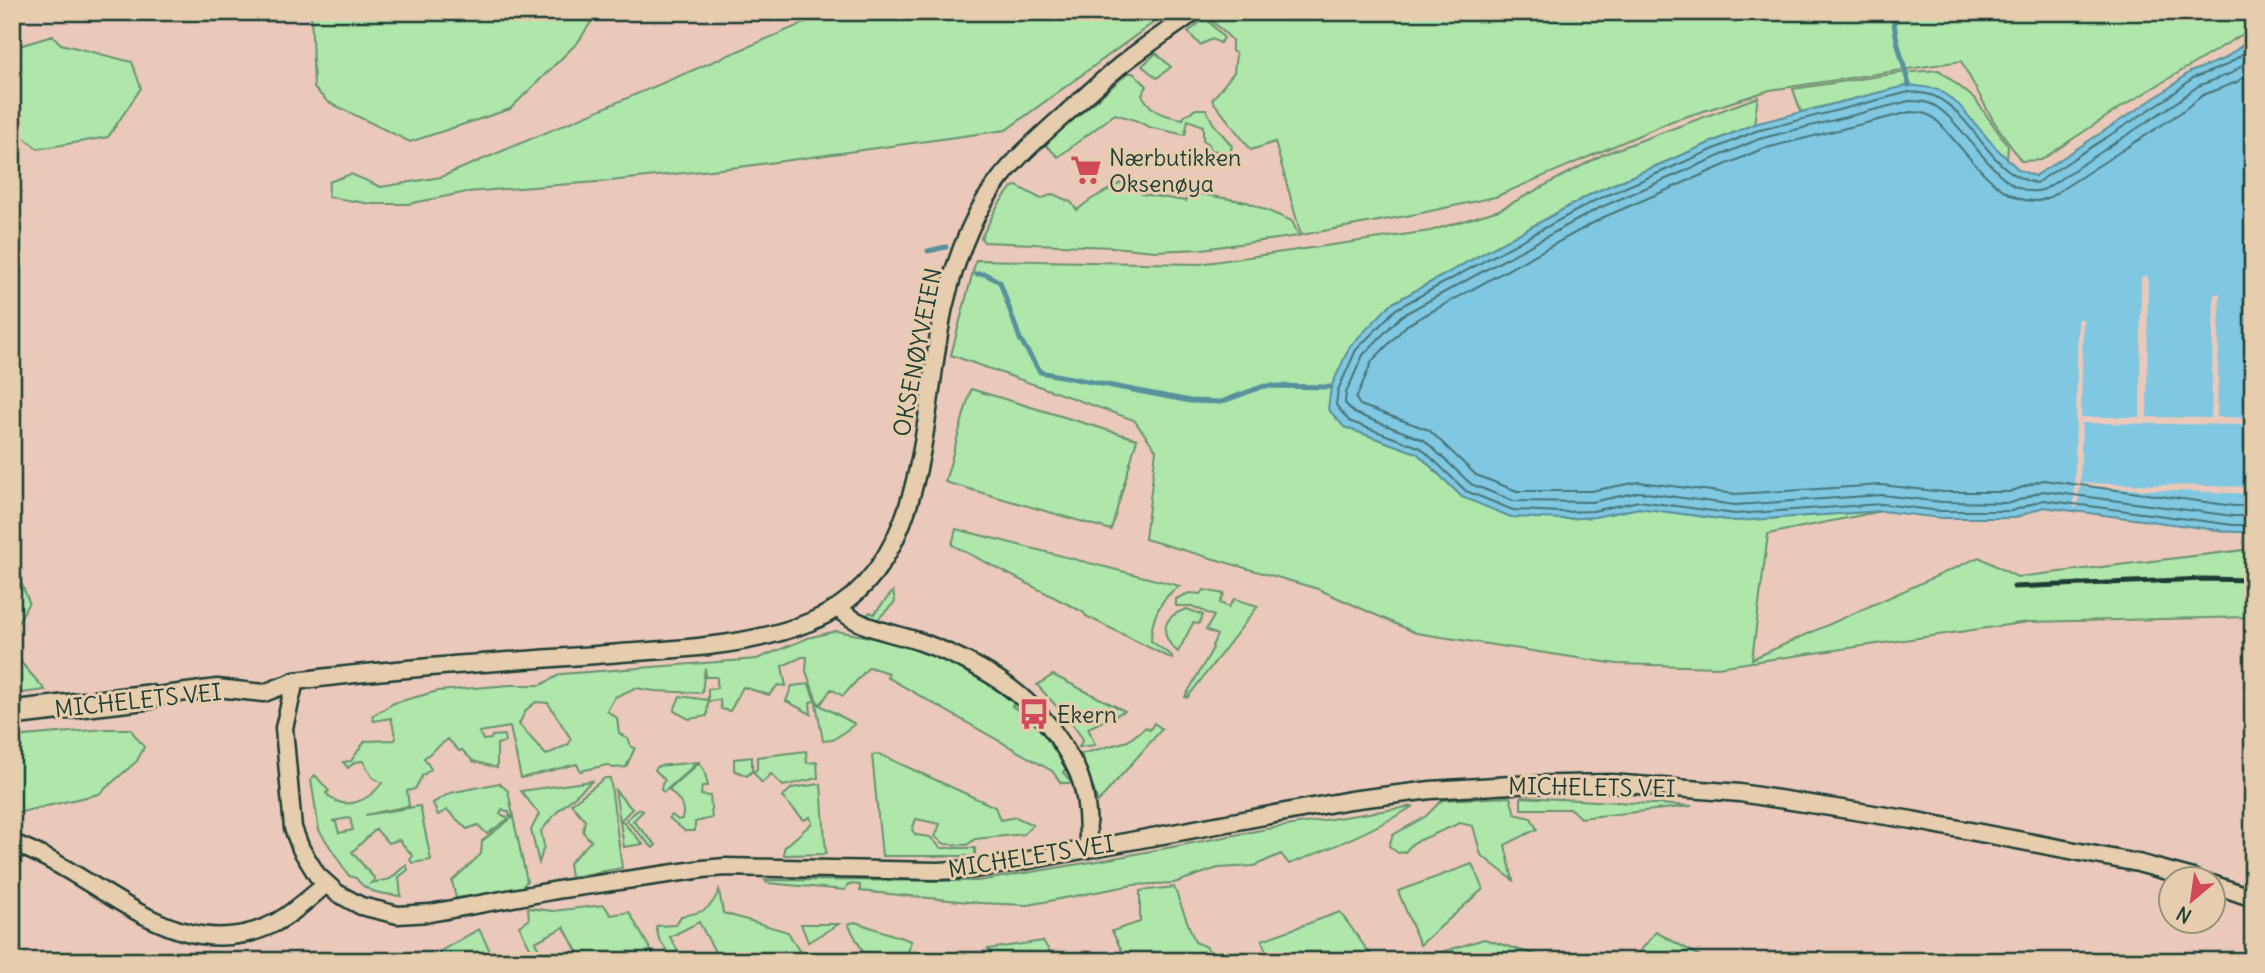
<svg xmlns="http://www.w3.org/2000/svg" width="2265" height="973" font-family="Delius,sans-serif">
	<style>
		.green { fill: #afe6aa; stroke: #67926f; stroke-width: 2; fill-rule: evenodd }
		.water { fill: #80c7e1; stroke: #59909c; stroke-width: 2 }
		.pier { fill: #eac9ba }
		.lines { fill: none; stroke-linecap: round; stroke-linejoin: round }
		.shore { stroke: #467479; stroke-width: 2 }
		.stream { stroke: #59909c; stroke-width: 5 }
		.street-casing { stroke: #1f3d34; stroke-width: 21 }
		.secondary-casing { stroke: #1f3d34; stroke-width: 28 }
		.street { stroke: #e5cdad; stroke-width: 16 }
		.secondary { stroke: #e5cdad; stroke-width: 23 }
		.rail { stroke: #1f3d34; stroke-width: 5 }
		.labels { text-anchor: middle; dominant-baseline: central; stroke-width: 6; stroke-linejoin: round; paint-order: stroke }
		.poi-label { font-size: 23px; fill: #1f3d34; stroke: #e5cdad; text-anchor: start }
		.street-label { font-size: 23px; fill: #1f3d34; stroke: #e5cdad }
	</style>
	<rect width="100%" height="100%" fill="#eac9ba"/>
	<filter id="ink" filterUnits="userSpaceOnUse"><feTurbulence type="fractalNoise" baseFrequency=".0143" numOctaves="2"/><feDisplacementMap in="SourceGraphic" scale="14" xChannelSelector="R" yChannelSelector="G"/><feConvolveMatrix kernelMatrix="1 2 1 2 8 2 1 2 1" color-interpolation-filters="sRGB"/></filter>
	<g filter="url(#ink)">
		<g class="green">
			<path d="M311,12h257l27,4 -17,26 -68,67 -100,33 -82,-40 -14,-14z"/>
			<path d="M830,12h338l-162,118 -267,37 -129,14 -143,11 -59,12h-36l-44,-7 1,-15 22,-8 30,13 60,-10z"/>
			<path d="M1209,12h1044v16l-135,81 -77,51 -20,1 -28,-41 -32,-59 -191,29 -98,31 -177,76 -78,17 -116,21 -26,-93 -24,8 -39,-50 22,-28 2,-18 -4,-3v-11l-27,-26z"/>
			<path d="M1206,18l18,20 -4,5 -8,-4 -12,6 -12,-13z"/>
			<path d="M53,36l8,8 71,18 9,26 -33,49 -70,12 -21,-17 -5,-2v-82z"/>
			<path d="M1156,53l15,14 -14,11 -15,-12z"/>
			<path d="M1939,70l36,29 33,47 -1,13 -12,-12 -86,-62 -108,27 -8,-23 106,-16z"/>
			<path d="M1128,73h5l14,13 -5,9c11,19 21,20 41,24l2,-4 11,-6h10l7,14 19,23 -2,7 -19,-3 -2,-6 -6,-4v-14l-15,-6 -3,15 -36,-8 -14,-7 -20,-6 -57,43 -13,-13z"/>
			<path d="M1758,97l-4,27 -161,69 -202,111 -60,83 13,40 73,26 45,44 102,22 30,-2 45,-9 96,13 147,-10 -114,23 -16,125 227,-102 38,20 236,-28v68l-225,5 -310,45 -101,-3 -201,-31 -98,-44 -173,-50 11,-89 -22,-30 -183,-65 25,-95 223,4 231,-33 69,-21 105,-56z"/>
			<path d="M1126,180l16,14 44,7 2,-9 59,10 45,19 7,15 -97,13 -47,2 -43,-4 -128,-5 -3,-4 17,-33 14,-18 5,-1 24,13 12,-5 18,8 6,8 13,-10z"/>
			<path d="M971,389l166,50 -26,91 -166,-48z"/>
			<path d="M956,529l224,57c-20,11 -29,34 -29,55l21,15v3l-86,-43 -3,-4 -131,-67z"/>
			<path d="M12,560l17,42 -17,32z"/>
			<path d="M1204,590l20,4 -4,9 9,4 5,-8 24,7 -71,92 -2,-1 28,-49 -1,-2 5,-11 -11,-5 8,-14 -22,-10h-16v-7l13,-6 12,1z"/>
			<path d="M893,591l2,11 -20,20 -9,-6 4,-4 4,2z"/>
			<path d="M1187,609l16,6 -4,9 -6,-1 -15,29c-20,-17 -16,-36 9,-43z"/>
			<path d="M836,631c50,8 106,21 150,48 12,8 23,18 35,27l-6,-4 -3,4 7,5 4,-7 25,29 19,34 -4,5 9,11h-11l-9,-12 -165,-94 2,-4 -20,-6 -26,29 -12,-7 -10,15 -4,-3 -11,-30 1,-14h-5l-20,9 4,20 -8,-1 -9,10 -26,-8 -13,24 -9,-2 -1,-9 -12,1 -1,15 -18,3 -15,-8 6,-15 28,4v-11l9,-1v-11h-11l-1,-9 -3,25 -47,-2 -20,-3 -20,9 -8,14 10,7 2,15 10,7 2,7 4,1 -9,19 -13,1 -6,-3 -27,6 -3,-7 -56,14 -11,-51 -31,5 4,8 8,-1 1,-3 12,-1 1,7 -8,2v24l-24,-7 -11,-11 -3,1 -11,-12 -24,19 7,11 -9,7 -7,13 -8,2 2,15 -44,9 55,-9 11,54 -19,3 -2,-3 3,-4 -14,-16 -11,3 -12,-14 -24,23 23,27 -4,4 19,-4 16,-14 2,5 -9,7 2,19c-18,-2 -35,-3 -45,-18l-7,-2 -30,-46 -8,-50 4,-5 14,16 -3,2c17,20 43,8 56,-10l-10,-6 -9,-16 -8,1 -7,6 -5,-6 8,-1 14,-20 30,-1 1,-2 -5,-20 -17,3 -2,-5 22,-13 44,-12 72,-6h31l20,-11 196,-15 51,-21zM536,702l12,1 23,36 -2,5 -23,11 -27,-31 7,-14zM350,818l3,12 -14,3 -3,-11 -4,-1z"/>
			<path d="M12,652l33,38 -33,4z"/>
			<path d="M1053,675l72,36 -37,17 7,17 -16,2 4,-8 -13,-18 -33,-36z"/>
			<path d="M809,684l6,17 -5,1 1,12 -25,-13 6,-15z"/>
			<path d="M816,703l39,21 -22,16 -10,1z"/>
			<path d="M1154,723l8,6 -64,73 -17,-48 47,-13 18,-14 4,3z"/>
			<path d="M106,729h24l14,18 -7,14 -38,33 -87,20v-77z"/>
			<path d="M806,751l1,12 10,-1 1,16 -35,8 -12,-12 -9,9 -9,-11 4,-3v-12z"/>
			<path d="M879,754l116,53 5,13 16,-3 17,8 -9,9 -49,5 -8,6 -22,-1 -10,-7 5,-13 -24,-5 -4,11 4,5 14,2 11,11h34v8h-93l-10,-101z"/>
			<path d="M752,757v14l-5,5 -13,-6v-11z"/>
			<path d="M698,762l-34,30 -3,-2 1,-6 3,-4 -10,-10 3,-4z"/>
			<path d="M699,763l5,7 4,16h-6l-1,9 9,1 2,22 -17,4v9h-10l-16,-13 3,-3 6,5 4,-1c4,-13 -4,-21 -13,-29z"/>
			<path d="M605,778h5l12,90 -51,9 -2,-14 22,-22 -8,-9 2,-12 -14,-16z"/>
			<path d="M592,781l-34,30 -17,20 3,15 -5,17 -8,-33 8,-16 -18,-23z"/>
			<path d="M499,783l9,8 5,24 -3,2 -1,-5 -7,-3 -2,5 7,3 1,2 -21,15 -9,-9 -11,4 -20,-19 -9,5 -5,-12 17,-10z"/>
			<path d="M821,784l5,70 -42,1v-7l28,-25 -2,-6 -6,3 -22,-23 10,-9z"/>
			<path d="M615,790l17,19 -11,11 22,24 -19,3z"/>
			<path d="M1510,797l5,17 16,4 6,11 -32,16 8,35 -32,-25 -8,-29 -13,-3 -47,20 -8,9 -7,1 -9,-7 4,-11 33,-19 16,-16z"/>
			<path d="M1521,797l171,9 -112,12 -9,-9h-50z"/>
			<path d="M1414,806c-41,24 -81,42 -125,58l-8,-10 -27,12 -36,2 -44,15 -41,2 -105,20 -49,-2 -119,-12v-6l-12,-1 -3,6 -78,-7 -2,-3 213,1 131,-22 152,-29z"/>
			<path d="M639,809l4,2 -10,10 23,24 -3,3 -27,-28z"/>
			<path d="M513,817l14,64 -6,8 -65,9 -4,-17 29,-27 1,-13z"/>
			<path d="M1472,864l11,25 -63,56 -22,-54z"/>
			<path d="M1174,887l21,55 12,5 6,14h-86l-15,-30 28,-9v-31z"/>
			<path d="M719,890l4,23 65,19 17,29h-85l-21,-39 -29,15 8,14 -8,4 -11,-16 -3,-13 20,-1 5,-9c20,-3 30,-5 38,-26z"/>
			<path d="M604,905l7,10 18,-3 28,49h-75l-18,-34 -29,15 7,14 -6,3 -17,-33 10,-6 -1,-12 25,3z"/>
			<path d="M1340,912l30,42 -77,7h-24l-7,-21z"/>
			<path d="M855,922l56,19 -5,20h-38l-20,-37z"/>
			<path d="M801,924h38l-31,18z"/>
			<path d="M479,929l16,32h-47l-9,-9z"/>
			<path d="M1656,932l53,29h-89l16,-5z"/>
			<path d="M1484,939l72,22h1h-144z"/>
			<path d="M1043,941l13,20h-61l-7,-12z"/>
		</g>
		<path class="water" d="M2253,37v495h-20l-190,-25 -28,11h-74l-59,-7 -147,10 -96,-13 -45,9 -30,2 -53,-2 -49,-20 -45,-44 -73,-26 -16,-18 3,-22 19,-41 41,-42 202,-111 161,-69 155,-39 29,4 21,16 36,42 24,23 16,6 130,-85 25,-19 34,-13z"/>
		<path class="pier" d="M2148,276l-1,141 64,1 3,-124 6,-1 -3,124 36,1v7l-171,-2 -2,60 173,4v7l-173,-7 -2,20 -4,1 4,-189h5l-2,98h59l1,-140z"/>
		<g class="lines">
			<g class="shore">
				<path d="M2253,46l-26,19 -34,13 -24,19 -133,86c-47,-9 -60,-66 -100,-86 -7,-4 -19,-4 -27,-5l-153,39 -160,69 -200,109 -40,41 -18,40 -2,15 13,16 72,27 45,43 47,19 50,2 30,-1 46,-10 96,13 147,-10 59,7h71l31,-11 190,25h20"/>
				<path d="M2253,57l-21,16 -34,13 -24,18 -129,85c-43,18 -81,-72 -114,-85 -6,-3 -15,-3 -22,-3l-150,38 -160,69 -198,108 -38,39 -17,38 -1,10 9,10 70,27 47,44 43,17 78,1 47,-10 96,13 147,-10 60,7 69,1 32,-12 190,25h20"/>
				<path d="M2253,70l-16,12 -34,13 -23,18 -130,84c-37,19 -75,-33 -96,-57 -8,-9 -17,-22 -28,-26 -5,-2 -11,-2 -16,-2l-148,37 -158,68 -197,108 -35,36 -16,38 4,6 69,25 47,45 41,16h74l48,-9 97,12 146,-9 61,7h66l34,-12 191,26h19"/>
			</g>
			<g class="stream">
				<path d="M1892,12l5,29 12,44"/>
				<path d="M928,251l18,-4"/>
				<path d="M976,274h9l15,8 20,57 20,33 150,29 31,1 43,-16 67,1"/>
			</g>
			<defs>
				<g id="street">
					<path d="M838,608c24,22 54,24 83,34 55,20 104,47 137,96 8,12 16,24 21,37 9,23 9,50 9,74"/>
					<path d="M295,681c100,-13 200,-19 301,-26 71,-6 147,-6 214,-33 121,-49 111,-208 134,-315 9,-37 21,-74 41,-107 20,-33 50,-59 78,-84 21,-18 41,-38 63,-55 22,-17 45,-32 68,-49"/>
					<path d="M149,697l68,-9 47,5 31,-12 -11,47 9,100 8,21 16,26 20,18 24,13 37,9 32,-2 133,-24 140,-20 22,-2 213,4 37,-2 54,-9 321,-60 81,-10 80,-5 100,-2 129,10 172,27 226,43 55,15"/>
					<path d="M12,843c86,29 165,130 263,80 18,-10 35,-25 51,-39"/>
					<path d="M2212,884l41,14"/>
				</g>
				<path id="secondary" d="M12,713l137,-16"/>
			</defs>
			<use href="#street" class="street-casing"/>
			<use href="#secondary" class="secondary-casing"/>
			<use href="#street" class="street"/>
			<use href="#secondary" class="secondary"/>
			<path class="rail" d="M2014,587l190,-8 49,1"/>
		</g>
	</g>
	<defs>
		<symbol id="supermarket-bare" viewBox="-9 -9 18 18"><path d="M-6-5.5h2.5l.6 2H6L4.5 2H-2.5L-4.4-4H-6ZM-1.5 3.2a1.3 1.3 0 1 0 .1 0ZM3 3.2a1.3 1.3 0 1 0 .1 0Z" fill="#d1495b" stroke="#e5cdad" stroke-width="2.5" paint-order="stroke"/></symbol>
		<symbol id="bus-bare" viewBox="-9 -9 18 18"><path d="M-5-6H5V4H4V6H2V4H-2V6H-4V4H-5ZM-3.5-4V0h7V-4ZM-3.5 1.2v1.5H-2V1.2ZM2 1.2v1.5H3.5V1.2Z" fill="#d1495b" stroke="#e5cdad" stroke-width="2.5" paint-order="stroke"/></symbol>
	</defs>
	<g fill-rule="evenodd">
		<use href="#supermarket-bare" x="1064" y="148" width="44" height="44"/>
		<use href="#bus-bare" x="1012" y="692" width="44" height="44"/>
	</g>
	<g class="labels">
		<g class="poi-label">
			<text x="1109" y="157">Nærbutikken<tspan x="1109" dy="26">Oksenøya</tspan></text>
			<text x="1057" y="714">Ekern</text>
		</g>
		<g class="street-label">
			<text transform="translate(917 352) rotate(-79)">OKSENØYVEIEN</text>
			<text transform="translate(138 700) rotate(-6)">MICHELETS VEI</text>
			<text transform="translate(1592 787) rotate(1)">MICHELETS VEI</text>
			<text transform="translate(1031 856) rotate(-9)">MICHELETS VEI</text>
		</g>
	</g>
	<rect width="2265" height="973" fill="none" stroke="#e5cdad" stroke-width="42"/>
	<rect x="21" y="21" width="2223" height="931" fill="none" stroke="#1f3d34" stroke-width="2.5" filter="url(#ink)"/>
	<g transform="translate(2192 900) rotate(209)"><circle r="33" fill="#e5cdad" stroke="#96937d" stroke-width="2"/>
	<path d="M0-5L12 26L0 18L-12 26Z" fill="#d1495b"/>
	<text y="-10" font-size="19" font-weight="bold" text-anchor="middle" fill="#1f3d34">N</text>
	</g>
</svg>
